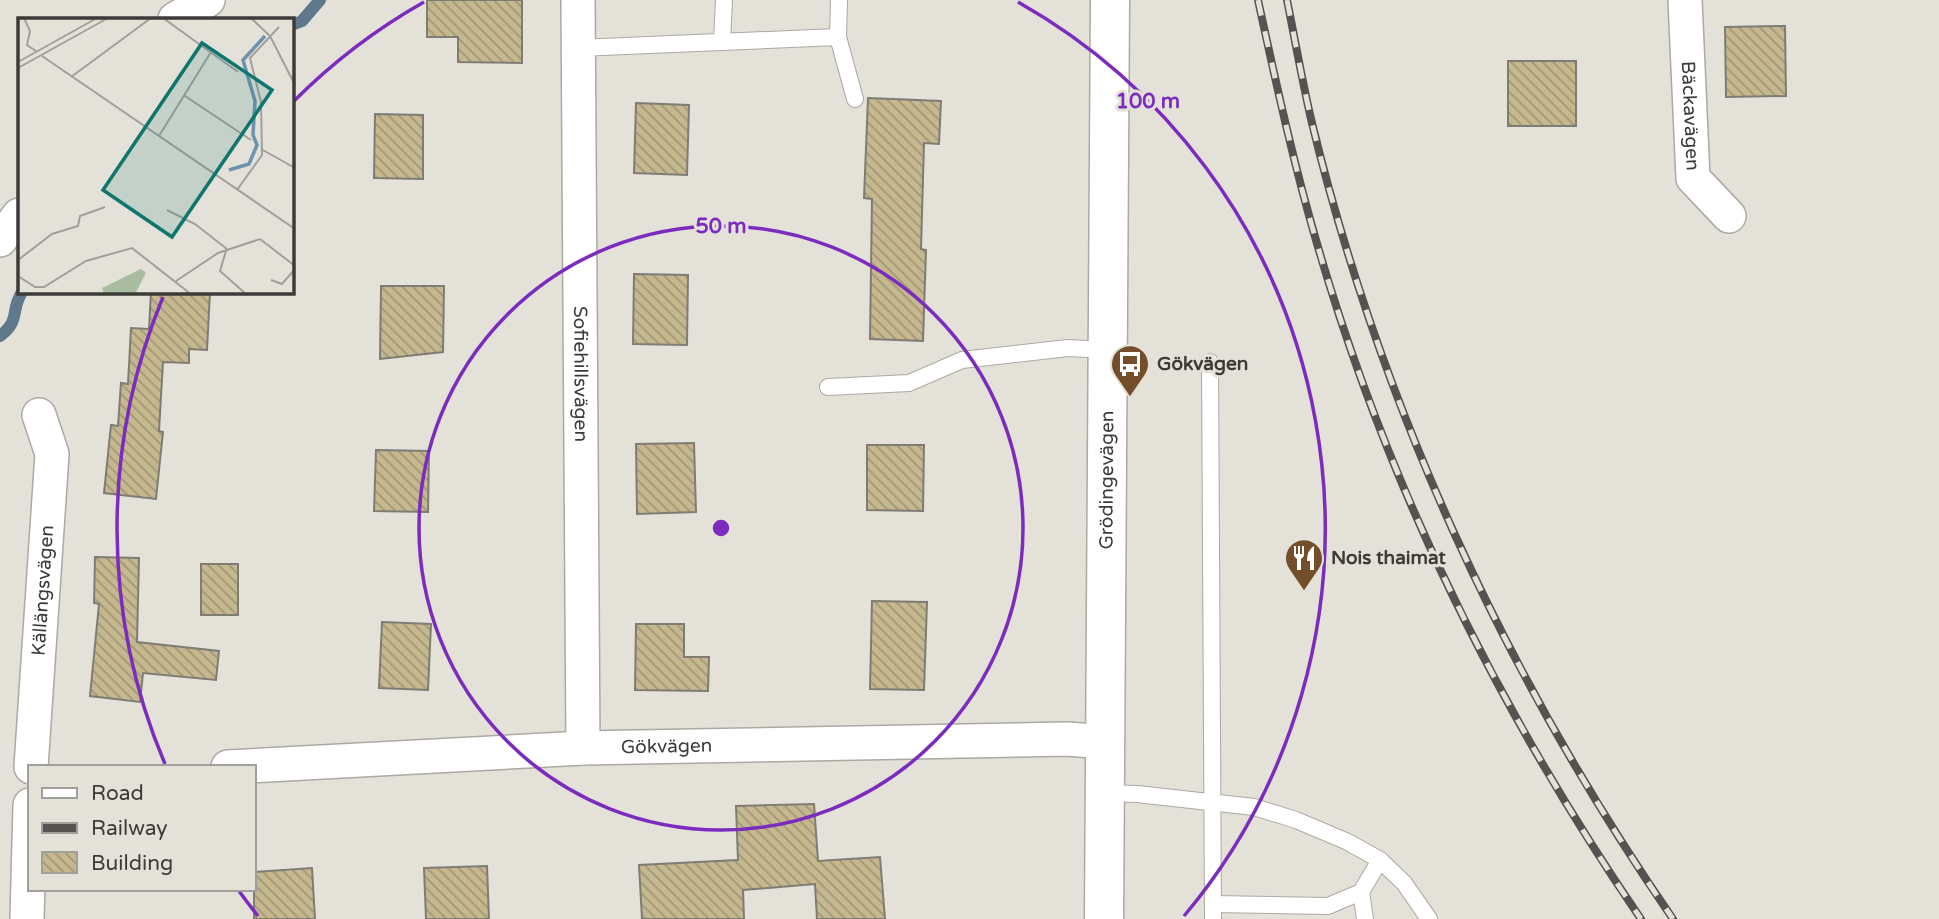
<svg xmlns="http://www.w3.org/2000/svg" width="1939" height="919" font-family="'Varela Round',sans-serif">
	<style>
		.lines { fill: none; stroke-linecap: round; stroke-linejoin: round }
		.stream { stroke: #5e798b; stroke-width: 12 }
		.building { fill: url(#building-back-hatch); stroke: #7f7c75; stroke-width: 2 }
		.lane-casing { stroke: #aca9a1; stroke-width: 18 }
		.street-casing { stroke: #aca9a1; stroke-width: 36 }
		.secondary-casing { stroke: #aca9a1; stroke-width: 41 }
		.lane { stroke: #fff; stroke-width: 16 }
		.street { stroke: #fff; stroke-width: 33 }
		.secondary { stroke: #fff; stroke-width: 38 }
		.rail-casing { stroke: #555350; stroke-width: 8 }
		.rail { stroke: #e4e1d9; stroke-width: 5; stroke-dasharray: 16; stroke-linecap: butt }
		.ring { fill: none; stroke: #7b2cbf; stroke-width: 3.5 }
		.labels { text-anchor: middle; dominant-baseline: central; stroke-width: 6; stroke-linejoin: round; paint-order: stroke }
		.street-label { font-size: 19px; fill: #3c3b38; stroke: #e4e1d9 }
		.poi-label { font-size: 19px; font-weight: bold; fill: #3c3b38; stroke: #e4e1d9; text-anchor: start }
		.inset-river { fill: none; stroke: #6d93ae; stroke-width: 3.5 }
		.inset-road { fill: none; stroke: #a19f99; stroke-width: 2 }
		.view { fill: #0f766e; fill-opacity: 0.15; stroke: #0f766e; stroke-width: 3.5 }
		.inset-edge { fill: none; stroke: #3c3b38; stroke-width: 3.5 }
		.centre { fill: #7b2cbf; stroke: #e4e1d9; stroke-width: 3.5 }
		.ring-label { font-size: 21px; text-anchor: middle; font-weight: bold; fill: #7b2cbf; stroke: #e4e1d9; stroke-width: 6; stroke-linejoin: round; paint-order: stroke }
	</style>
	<defs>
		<pattern id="building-back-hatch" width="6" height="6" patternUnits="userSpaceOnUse" patternTransform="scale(1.75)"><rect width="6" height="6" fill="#c5b88e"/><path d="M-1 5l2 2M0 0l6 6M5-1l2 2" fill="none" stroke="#a19775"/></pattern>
	</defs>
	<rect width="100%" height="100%" fill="#e4e1d9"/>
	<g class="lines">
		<g class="stream">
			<path d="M292,25l10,-4 18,-21"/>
			<path d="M0,336c21,-16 10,-25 22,-44"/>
		</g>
	</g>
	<g class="building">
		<path d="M427,0h95v63l-64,-1v-25h-31z"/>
		<path d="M1785,26l1,70 -60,1 -1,-70z"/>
		<rect x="1508" y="61" width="68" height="65"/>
		<path d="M868,98l73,3 -2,43 -15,-1 -3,106 5,1 -3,91 -53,-2 2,-140 -8,-1z"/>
		<path d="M636,103l53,2 -2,70 -53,-2z"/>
		<path d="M375,114l48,1v64l-49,-1z"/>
		<path d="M634,274l54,1 -1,70 -54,-1z"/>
		<path d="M381,286h63l-1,66 -63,7z"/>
		<path d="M151,292h59l-3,58 -18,-1v14l-26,-1 -4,69 4,1 -7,67 -52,-6 7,-68 7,1 3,-43 7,1 3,-56 18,1z"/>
		<path d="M694,443l2,69 -59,2 -1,-70z"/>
		<path d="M867,445h57l-1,66 -56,-1z"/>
		<path d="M376,450l53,1 -1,61 -54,-1z"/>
		<path d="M95,557l44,1 -2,84 82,9 -3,29 -73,-7 -3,29 -50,-6 9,-92 -5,-1z"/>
		<rect x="201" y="564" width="37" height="51"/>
		<path d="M872,601l55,1 -3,88 -54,-1z"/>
		<path d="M382,622l49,2 -3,66 -49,-2z"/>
		<path d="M636,624h48v33h25l-1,34 -73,-1z"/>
		<path d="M814,804l4,57 62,-4 5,62h-68l-2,-35 -72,6 1,29h-102l-3,-54 99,-5 -2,-54z"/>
		<path d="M487,866l2,53h-63l-2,-51z"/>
		<path d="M312,868l3,51h-61v-47z"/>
	</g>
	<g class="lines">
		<defs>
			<g id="lane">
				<path d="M838,37l1,-37"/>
				<path d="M722,41l2,-41"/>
				<path d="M578,48l260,-11 17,62"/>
				<path d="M1210,362l3,557"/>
				<path d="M828,387l81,-4 53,-23 106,-12 40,2"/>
				<path d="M1105,793l32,1 117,13 42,13 52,22 32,18 24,23 25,36"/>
				<path d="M1361,892l4,27"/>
				<path d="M1213,904l115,2 33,-14 19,-32"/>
			</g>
			<g id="street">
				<path id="s1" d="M578,0l5,748"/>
				<path id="s2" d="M1685,0l8,178 36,38"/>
				<path d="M175,19l33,-19"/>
				<path d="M0,240l19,-25"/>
				<path id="s3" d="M31,767l21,-313 -13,-39"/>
				<path id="s4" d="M228,767l355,-19 484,-9 38,3"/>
				<path d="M27,919l3,-114"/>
			</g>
			<g id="secondary">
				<path id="s5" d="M1104,919l6,-919"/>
			</g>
		</defs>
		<use href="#lane" class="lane-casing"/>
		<use href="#street" class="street-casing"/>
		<use href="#secondary" class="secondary-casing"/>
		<use href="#lane" class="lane"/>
		<use href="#street" class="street"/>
		<use href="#secondary" class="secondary"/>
		<defs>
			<g id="rail">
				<path d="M1258,0c18,83 36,166 60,247 70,240 182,466 323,672"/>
				<path d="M1287,0c8,40 15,80 24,119 69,286 195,558 362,800"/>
			</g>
		</defs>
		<use href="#rail" class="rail-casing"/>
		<use href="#rail" class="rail"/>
	</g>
	<g class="ring">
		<circle cx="721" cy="528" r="302"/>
		<path d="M258 916A604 604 0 0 1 239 891M165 764A604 604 0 0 1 163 297M294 101A604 604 0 0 1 424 2M1018 2A604 604 0 0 1 1184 916"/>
	</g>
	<defs>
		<symbol id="bus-pin" viewBox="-11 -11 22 30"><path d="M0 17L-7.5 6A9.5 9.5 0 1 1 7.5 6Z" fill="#744e2a" stroke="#e4e1d9"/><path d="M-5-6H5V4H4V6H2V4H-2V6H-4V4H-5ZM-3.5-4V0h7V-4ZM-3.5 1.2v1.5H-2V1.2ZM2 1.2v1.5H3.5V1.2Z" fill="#fff"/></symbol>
		<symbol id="restaurant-pin" viewBox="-11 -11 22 30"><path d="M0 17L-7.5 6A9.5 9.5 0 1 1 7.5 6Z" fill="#744e2a" stroke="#e4e1d9"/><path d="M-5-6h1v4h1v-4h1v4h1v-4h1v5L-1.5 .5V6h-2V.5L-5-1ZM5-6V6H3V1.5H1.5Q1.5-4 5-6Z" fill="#fff"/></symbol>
	</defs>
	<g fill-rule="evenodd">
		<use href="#bus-pin" x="1108" y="342" width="44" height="60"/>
		<use href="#restaurant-pin" x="1282" y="536" width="44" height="60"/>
	</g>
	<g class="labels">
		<g class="street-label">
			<text stroke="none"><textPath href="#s2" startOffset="116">Bäckavägen</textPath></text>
			<text stroke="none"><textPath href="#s1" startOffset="374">Sofiehillsvägen</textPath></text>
			<text stroke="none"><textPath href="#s5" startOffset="439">Grödingevägen</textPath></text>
			<text stroke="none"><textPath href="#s3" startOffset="177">Källängsvägen</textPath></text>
			<text stroke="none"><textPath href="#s4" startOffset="439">Gökvägen</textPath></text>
		</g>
		<g class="poi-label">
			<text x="1157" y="364">Gökvägen</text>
			<text x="1331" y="558">Nois thaimat</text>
		</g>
	</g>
	<g transform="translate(18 18)">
		<rect width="276" height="276" fill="#e4e1d9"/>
		<path d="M123,251l5,4 -11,21h-31l-2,-6z" fill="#aabca0"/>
		<path class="inset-river" d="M211,152l20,-6 8,-19 -4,-10 2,-34 -12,-41 22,-24"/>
		<path class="inset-road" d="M6,0l6,13 -3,14 9,6M145,0l75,54M233,0l19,18 25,49M24,38l253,173M0,44l79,-44M0,50l90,-50M53,59l80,-59M167,78l66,44M141,118l52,-84M243,131l34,19M219,172l25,-35 -1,-53 -11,-44 29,-31M149,192l28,14 32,25M208,233l-6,20 27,24M0,242l34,-26 26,-8 2,-10 25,-9M0,258l17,11h9l42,-26 46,-13 60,47M253,262l11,4 13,-15M158,263l42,-28 42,-14 35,27"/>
		<path class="view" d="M184,25l70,47 -100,147 -69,-47z"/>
		<rect width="276" height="276" class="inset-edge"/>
	</g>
	<circle cx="721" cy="528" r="10" class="centre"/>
	<g class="ring-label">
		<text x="1148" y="108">100 m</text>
		<text x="721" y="233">50 m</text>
	</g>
	<rect x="28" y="765" width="228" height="126" fill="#e4e1d9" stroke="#a19f99" stroke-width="2"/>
	<rect x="42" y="788" width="35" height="10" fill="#ffffff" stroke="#a19f99" stroke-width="2"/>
	<text x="91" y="800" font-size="21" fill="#3c3b38">Road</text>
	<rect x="42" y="823" width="35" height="10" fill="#555350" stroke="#a19f99" stroke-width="2"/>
	<text x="91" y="835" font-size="21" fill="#3c3b38">Railway</text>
	<rect x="42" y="852" width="35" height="21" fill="url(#building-back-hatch)" stroke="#a19f99" stroke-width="2"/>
	<text x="91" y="870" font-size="21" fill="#3c3b38">Building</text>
</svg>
